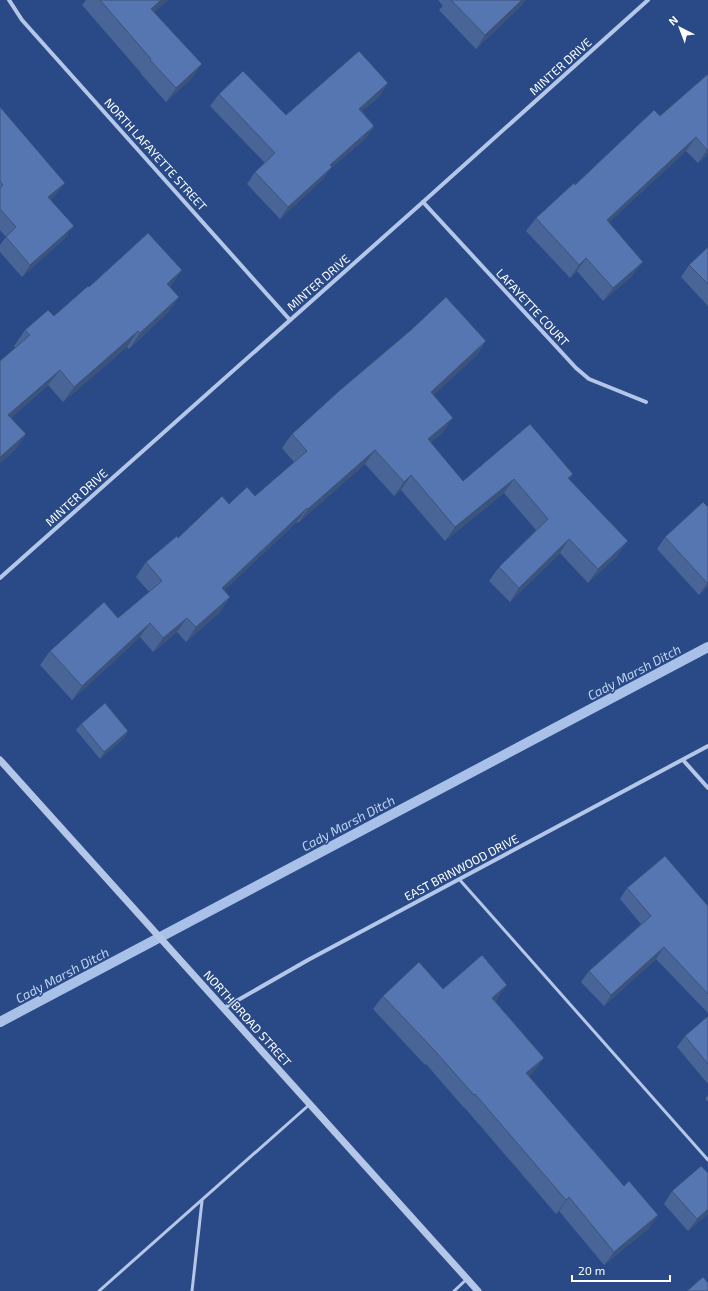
<svg xmlns="http://www.w3.org/2000/svg" width="708" height="1291" font-family="'Exo 2',sans-serif">
	<style>
		.lines { fill: none; stroke-linecap: round; stroke-linejoin: round }
		.stream { stroke: #a9c1e8; stroke-width: 10 }
		.service { stroke: #b4c7e8; stroke-width: 3 }
		.minor { stroke: #b4c7e8; stroke-width: 4 }
		.tertiary { stroke: #b4c7e8; stroke-width: 7 }
		.wall { fill: #496597 }
		.shaded-wall { fill: #3c537b }
		.building { fill: #5576b0; stroke: #3c537b }
		.labels { text-anchor: middle; dominant-baseline: central; stroke-width: 3; stroke-linejoin: round; paint-order: stroke }
		.street-label { font-size: 12px; fill: #fff; stroke: #294a87 }
		.water-label { font-size: 13px; font-style: italic; fill: #c0d2ef; stroke: #294a87 }
	</style>
	<rect width="100%" height="100%" fill="#294a87"/>
	<g class="lines">
		<path class="stream" d="M0,1022l708,-375"/>
		<g class="service">
			<path d="M459,879l249,281"/>
			<path d="M99,1291l211,-187"/>
			<path d="M192,1291l10,-90"/>
			<path d="M454,1291l13,-12"/>
		</g>
		<g class="minor">
			<path d="M9,0l13,20 268,300"/>
			<path d="M423,202l153,166 13,11 57,23"/>
			<path d="M0,578l423,-376 225,-202"/>
			<path d="M683,760l25,28"/>
			<path d="M224,1008l84,-48 400,-214"/>
		</g>
		<path class="tertiary" d="M0,760l478,531"/>
	</g>
	<g class="wall">
		<path d="M86,0h82l-14,12 38,66 -26,24 -25,-28v-1l-59,-68z"/>
		<path d="M438,0h87l-3,5 -46,44 -37,-39 4,-4z"/>
		<path d="M708,74v80l-10,9 -12,-12 -77,71 24,53 -30,26 -26,-30 -7,7 -44,-47 10,-13 39,-33 85,-69z"/>
		<path d="M219,94l67,21 94,-19 -18,15 12,15 -8,12 -36,31 -7,10 -43,40 -33,-35 8,-12 10,-9 -55,-57z"/>
		<path d="M0,107l65,76 -9,11 -6,6 15,38 -43,39 -22,-25v-7l6,-8 -6,-7z"/>
		<path d="M708,247v59l-27,-29 8,-12z"/>
		<path d="M171,286l-1,1 9,10 -12,16 -38,36 -2,-2 -64,55 -15,-17 -37,33 15,16 -11,16 -15,13v-102l15,-13 -1,-2 11,-16 29,-14 35,-29z"/>
		<path d="M486,341l-10,15 -43,39 10,37 -13,11 33,38 110,-7 -4,5 49,76 -30,28 -28,-30 -50,49 -21,-21 10,-14 37,-37 -32,-37 -59,48 -44,-51 -7,6 -29,-32 -67,59 -1,-1 -73,68 6,7 -10,15 -34,30 -9,-10 -24,20 -13,-15 -68,63 -32,-35 10,-14 68,-33 31,-26 -13,-15 10,-15 32,-24 51,-34 26,-8 39,-34 -12,-14 10,-14z"/>
		<path d="M708,507v79l-9,9 -42,-46 8,-12z"/>
		<path d="M81,724l47,7 -4,7 -24,21 -24,-29z"/>
		<path d="M627,888l81,18v107l-52,-54 -52,47 -23,-24 8,-11 52,-47 -21,-25z"/>
		<path d="M383,996l115,2 -3,3 49,57 -10,13 -5,5 95,110 34,29 -10,14 -44,36 -45,-54 -3,3 -91,-106v1l-39,-45 -1,1 -52,-56z"/>
		<path d="M708,1016v68l-31,-37 8,-11z"/>
		<path d="M708,1095v7l-3,-3z"/>
		<path d="M708,1173v41l-20,17 -24,-27 8,-13z"/>
	</g>
	<g class="shaded-wall">
		<path d="M161,0h7l-27,23 10,-14z"/>
		<path d="M522,0h3l-3,5 -46,44 9,-14z"/>
		<path d="M202,64l-10,14 -26,24 10,-14z"/>
		<path d="M388,83l-8,13 -29,25 8,-12z"/>
		<path d="M374,126l-8,12 -36,31 -7,10 -43,40 8,-12 42,-42z"/>
		<path d="M696,137l-10,14 -88,82 9,-13z"/>
		<path d="M708,149v5l-10,9 9,-13z"/>
		<path d="M65,183l-9,11 -16,15 8,-12z"/>
		<path d="M74,226l-9,12 -43,39 8,-12z"/>
		<path d="M586,258l-9,13 -7,7 9,-13z"/>
		<path d="M643,262l-10,13 -30,26 10,-13z"/>
		<path d="M182,270l-11,16 -15,14 11,-16z"/>
		<path d="M179,297l-12,16 -38,36 11,-16z"/>
		<path d="M138,331l-11,16 -64,55 11,-15z"/>
		<path d="M486,341l-10,15 -55,51 10,-15z"/>
		<path d="M60,370l-12,15 -48,43 8,-13z"/>
		<path d="M453,418l-10,14 -25,21 10,-14z"/>
		<path d="M26,434l-11,16 -15,13v-6z"/>
		<path d="M375,450l-10,14 -67,59 10,-14z"/>
		<path d="M411,475l-10,15 -7,6 10,-14z"/>
		<path d="M514,479l-10,14 -59,48 10,-14z"/>
		<path d="M307,508l-10,14 -85,80 10,-14z"/>
		<path d="M569,539l-9,14 -50,49 9,-14z"/>
		<path d="M628,541l-10,14 -30,28 10,-14z"/>
		<path d="M708,582v4l-9,9z"/>
		<path d="M230,597l-10,15 -34,30 10,-15z"/>
		<path d="M187,618l-10,14 -24,20 10,-14z"/>
		<path d="M150,623l-10,14 -68,63 10,-14z"/>
		<path d="M128,731l-4,7 -24,21 4,-7z"/>
		<path d="M664,947l-8,12 -52,47 7,-11z"/>
		<path d="M507,985l-9,13 -16,14 10,-14z"/>
		<path d="M544,1058l-10,13 -17,16 9,-14z"/>
		<path d="M569,1197l-10,14 -3,3 10,-14z"/>
		<path d="M708,1209v5l-20,17 9,-12z"/>
		<path d="M658,1215l-10,14 -44,36 10,-13z"/>
	</g>
	<g class="building">
		<path d="M100,0h61l-10,9 51,55 -26,24 -26,-28 1,-1z"/>
		<path d="M451,0h71l-37,35z"/>
		<path d="M359,51l29,32 -29,26 15,17 -44,39 2,2 -44,40 -33,-35 20,-19 -56,-59 24,-23 43,44z"/>
		<path d="M708,74v75l-1,1 -11,-13 -89,83 36,42 -30,26 -27,-30 -7,7 -43,-47 38,-35 1,2 79,-75 6,6z"/>
		<path d="M0,107l65,76 -17,14 26,29 -44,39 -24,-28 10,-10 -16,-18v-21l3,-3 -3,-4z"/>
		<path d="M148,233l34,37 -15,14 12,13 -39,36 -2,-2 -64,56 -14,-17 -52,45 18,19 -26,23v-96l30,-26 -5,-5 23,-20 6,6 34,-30 1,1z"/>
		<path d="M708,247v37l-19,-19z"/>
		<path d="M446,297l40,44 -55,51 22,26 -25,21 35,42 67,-57 43,50 -5,4 60,63 -30,28 -29,-30 -50,49 -20,-21 49,-48 -34,-40 -59,48 -44,-52 -7,7 -29,-32 -67,59 -1,-1 -85,80 8,9 -34,30 -9,-9 -24,20 -13,-15 -68,63 -32,-35 54,-49 14,16 44,-37 -16,-19 31,-26 1,2 44,-42 7,8 18,-17 8,9 52,-45 -15,-17 47,-43 72,-61z"/>
		<path d="M703,502l5,5v75l-1,1 -42,-46z"/>
		<path d="M105,703l23,28 -24,21 -23,-28z"/>
		<path d="M665,856l43,50v88l-44,-47 -53,48 -22,-24 62,-55 -24,-28z"/>
		<path d="M482,955l25,30 -15,13 52,60 -18,15 98,113 5,-5 29,34 -44,37 -45,-55 -3,3 -91,-106 -1,1 -39,-44 -52,-55 36,-34 24,27z"/>
		<path d="M708,1016v48l-23,-28z"/>
		<path d="M701,1166l7,7v36l-11,10 -25,-28z"/>
		<path d="M703,1277l5,6v8h-21z"/>
	</g>
	<g class="labels">
		<g class="street-label">
			<text transform="translate(560 66) rotate(-42)">MINTER DRIVE</text>
			<text transform="translate(156 154) rotate(48)">NORTH LAFAYETTE STREET</text>
			<text transform="translate(318 282) rotate(-41)">MINTER DRIVE</text>
			<text transform="translate(533 307) rotate(47)">LAFAYETTE COURT</text>
			<text transform="translate(76 497) rotate(-42)">MINTER DRIVE</text>
			<text transform="translate(461 867) rotate(-28)">EAST BRINWOOD DRIVE</text>
			<text transform="translate(248 1018) rotate(48)">NORTH BROAD STREET</text>
		</g>
		<g class="water-label">
			<text transform="translate(634 672) rotate(-28)">Cady Marsh Ditch</text>
			<text transform="translate(348 823) rotate(-28)">Cady Marsh Ditch</text>
			<text transform="translate(62 975) rotate(-28)">Cady Marsh Ditch</text>
		</g>
	</g>
	<g transform="translate(680 28) rotate(318)" stroke="#294a87" stroke-width="3" paint-order="stroke">
	<path d="M0-3L7 15L0 10L-7 15Z" fill="#ffffff"/>
	<text y="-6" font-size="11" font-weight="bold" text-anchor="middle" fill="#ffffff">N</text>
	</g>
	<path d="M572 1275v6h98v-6" fill="none" stroke="#ffffff" stroke-width="2"/>
	<text x="578" y="1275" font-size="12" fill="#ffffff" stroke="#294a87" stroke-width="3" paint-order="stroke">20 m</text>
</svg>
